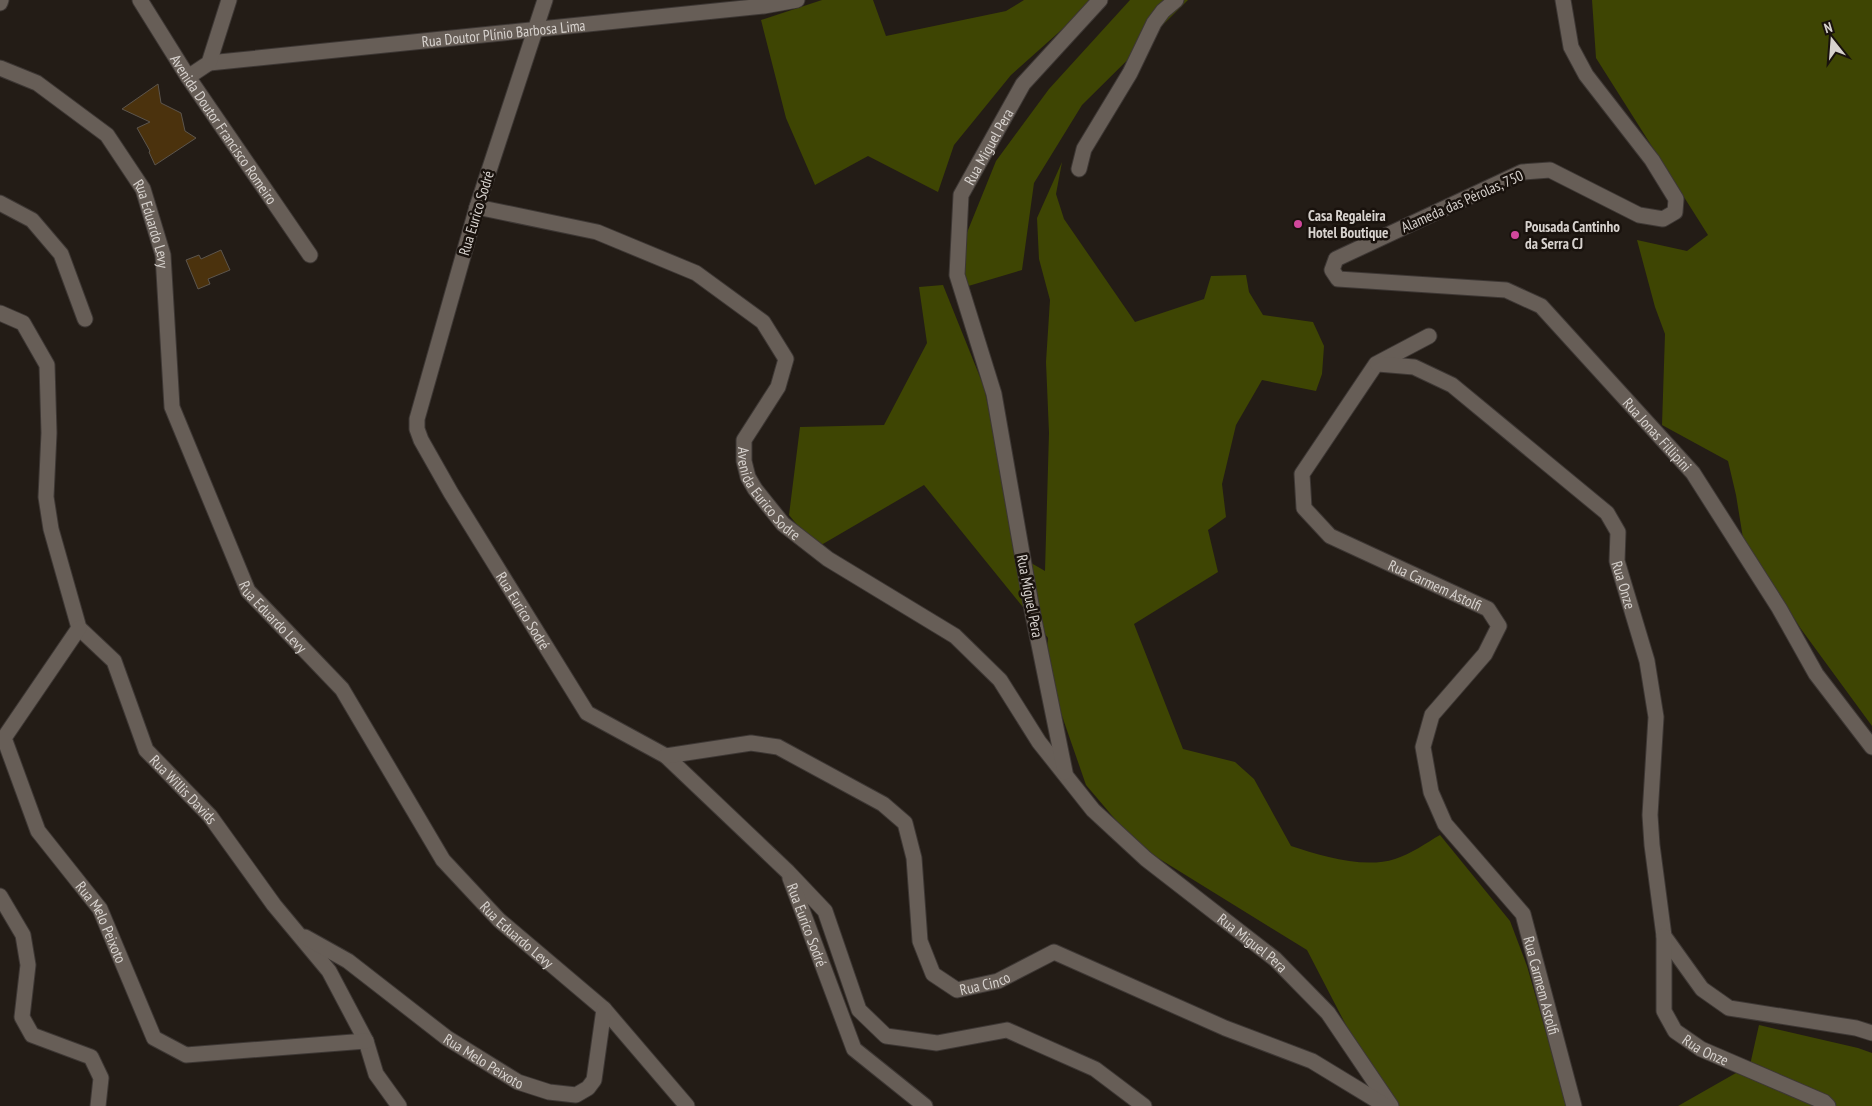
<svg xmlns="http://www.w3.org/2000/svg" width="1872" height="1106" font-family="'PT Sans Narrow',sans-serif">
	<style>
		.forest { fill: #3e4503 }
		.building { fill: #4b320d; stroke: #5c554d }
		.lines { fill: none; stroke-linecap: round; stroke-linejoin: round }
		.minor-casing { stroke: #3d3734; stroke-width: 17 }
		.minor { stroke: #675e57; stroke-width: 15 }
		.hotel-dot { fill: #d1479c; stroke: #19120d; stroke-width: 2 }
		.labels { text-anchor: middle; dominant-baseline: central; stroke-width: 5; stroke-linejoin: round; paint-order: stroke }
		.street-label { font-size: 15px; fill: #d7d2ce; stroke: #19120d }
		.poi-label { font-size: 15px; font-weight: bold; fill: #d7d2ce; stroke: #19120d; text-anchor: start }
	</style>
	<rect width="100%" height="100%" fill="#231c16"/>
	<g class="forest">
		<path d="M822,0h51l13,36 120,-25 18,-11h71l-84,75 -57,70 -16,47 -70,-36 -53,29 -29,-67 -25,-98z"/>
		<path d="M1130,0h58l-106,105 -48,78 -12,87 -57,17 -1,-47 32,-79 53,-72z"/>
		<path d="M1592,0h280v726l-71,-97 -58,-91 -7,-43 -8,-34 -66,-36 3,-91 -10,-27 -18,-67 50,11 21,-16 -112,-177z"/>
		<path d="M1062,162l-6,32 8,25 71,103 69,-23 7,-23 35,-1 3,17 14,23 50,7 11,24 -2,28 -6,17 -54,-11 -26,45 -14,59 4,33 -18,13 10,42 -84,52 49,125 52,13 19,17 37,67c30,10 73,23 104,13 16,-5 31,-16 45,-24l70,86 17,45 40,140h-179l-81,-156 -170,-105 -51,-60 -41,-118 3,-29 -124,-153 -108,63 -27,-33 11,-88 84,-2 43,-82 -8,-56 24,-2 41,102 35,169 26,15 4,-138 -3,-71 4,-62 -11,-41 -2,-41z"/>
		<path d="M1759,1025l99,23 14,5v53h-194l72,-41z"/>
	</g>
	<g class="building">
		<path d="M158,84l3,19 20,10 4,18 11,7 -41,27 -6,-13 1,-1 -13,-23 13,-6 -28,-13z"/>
		<path d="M221,250l9,20 -22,9 2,5 -12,5 -12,-29 13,-5 2,4z"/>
	</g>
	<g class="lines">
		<defs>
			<g id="minor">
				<path id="s1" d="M140,0l48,77 122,178"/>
				<path id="s2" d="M545,0l-68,207 -60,212v10l4,11 30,53 136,220 79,43 122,116 37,39 34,99 27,26 51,7 70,-13 88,39 49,37"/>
				<path id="s3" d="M1563,0l8,47 15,28 66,85 24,39 -1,13 -12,7 -24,-4 -89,-45 -28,2 -186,87 -4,11 6,9 168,11 35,16 152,167 86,135 37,66 56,73"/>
				<path d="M0,3l1,-3"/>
				<path id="s4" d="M209,63l555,-57 33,-6"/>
				<path id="s5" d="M0,68l37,15 70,52 36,54 20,66 9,152 76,184 94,98 101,171 56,60 105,89 83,97"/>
				<path d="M188,77l21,-14 20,-63"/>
				<path d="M1079,169l5,-20 46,-76 24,-50 9,-12 13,-11"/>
				<path d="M0,203l32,17 29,34 24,65"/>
				<path id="s6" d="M477,207l120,25 99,41 67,49 23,37 -8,28 -34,53v21l4,16 7,12 28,35 45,35 127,77 45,44 39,62 54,68 53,49 129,100 53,54 63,93"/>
				<path id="s7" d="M0,313l23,10 24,42 2,68 -3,64 5,32 28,99 35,33 32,89 64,66 64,89 55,66 37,70 10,33 23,32"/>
				<path id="s8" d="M1429,336l-53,28 -74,110 2,34 26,28 158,73 11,17 -14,28 -53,61 -9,32 8,45 14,32 78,90 51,192"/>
				<path id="s9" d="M1378,364l36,3 38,18 155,128 11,19 -1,29 30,100 9,56 -6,98 2,30 12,91 38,53 27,19 127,20 16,5"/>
				<path id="s10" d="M79,628l-75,110 34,93 62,78 54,129 32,17 180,-14"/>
				<path id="s11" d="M666,756l85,-13 27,4 105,57 22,19 9,35 6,83 13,33 24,16 41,-9 56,-29 171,76 87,33 74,45"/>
				<path id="s12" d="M1065,772l-33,-162 -38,-216 -37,-119 4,-80 62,-111 77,-84"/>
				<path id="s13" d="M790,878l64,171 71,57"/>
				<path d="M0,896l23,39 5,30 -6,52 10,18 59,22 10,21 -3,28"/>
				<path id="s14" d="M1664,936v75l11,20 26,18 123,53 4,4"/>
				<path id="s15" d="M305,937l43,24 99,77 71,44 31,10 27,3 12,-7 6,-8 10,-71"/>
			</g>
		</defs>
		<use href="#minor" class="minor-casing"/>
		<use href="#minor" class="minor"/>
	</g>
	<g class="hotel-dot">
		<circle cx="1298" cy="224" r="5"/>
		<circle cx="1515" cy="235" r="5"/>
	</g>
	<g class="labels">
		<g class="street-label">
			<text stroke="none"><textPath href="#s4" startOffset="296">Rua Doutor Plínio Barbosa Lima</textPath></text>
			<text stroke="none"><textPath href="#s1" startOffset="154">Avenida Doutor Francisco Romeiro</textPath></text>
			<text stroke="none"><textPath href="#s12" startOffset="645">Rua Miguel Pera</textPath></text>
			<text transform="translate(1462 201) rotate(-24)">Alameda das Pérolas, 750</text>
			<text transform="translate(476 213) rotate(-73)">Rua Eurico Sodré</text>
			<text stroke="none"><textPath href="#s5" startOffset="228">Rua Eduardo Levy</textPath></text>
			<text stroke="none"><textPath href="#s3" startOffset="1020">Rua Jonas Fillipini</textPath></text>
			<text stroke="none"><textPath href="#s6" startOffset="510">Avenida Eurico Sodre</textPath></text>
			<text stroke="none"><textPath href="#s8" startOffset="381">Rua Carmem Astolfi</textPath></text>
			<text stroke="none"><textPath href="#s9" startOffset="355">Rua Onze</textPath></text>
			<text transform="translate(1030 596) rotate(79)">Rua Miguel Pera</text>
			<text stroke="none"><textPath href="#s2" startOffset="659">Rua Eurico Sodré</textPath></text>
			<text stroke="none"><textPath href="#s5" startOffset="648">Rua Eduardo Levy</textPath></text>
			<text stroke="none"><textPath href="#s7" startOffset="538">Rua Willis Davids</textPath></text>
			<text stroke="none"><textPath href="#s10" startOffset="344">Rua Melo Peixoto</textPath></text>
			<text stroke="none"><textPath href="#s13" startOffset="50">Rua Eurico Sodré</textPath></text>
			<text stroke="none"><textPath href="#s5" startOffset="1052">Rua Eduardo Levy</textPath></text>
			<text stroke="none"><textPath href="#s6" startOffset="1181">Rua Miguel Pera</textPath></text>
			<text stroke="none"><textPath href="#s11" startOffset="474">Rua Cinco</textPath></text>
			<text stroke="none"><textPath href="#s8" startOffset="878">Rua Carmem Astolfi</textPath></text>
			<text stroke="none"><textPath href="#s14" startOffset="134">Rua Onze</textPath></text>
			<text stroke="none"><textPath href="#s15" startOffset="218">Rua Melo Peixoto</textPath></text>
		</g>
		<g class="poi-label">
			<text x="1308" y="215">Casa Regaleira<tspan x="1308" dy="17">Hotel Boutique</tspan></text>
			<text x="1525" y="226">Pousada Cantinho<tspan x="1525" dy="17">da Serra CJ</tspan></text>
		</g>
	</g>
	<g transform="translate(1832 40) rotate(343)" stroke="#19120d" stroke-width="4" paint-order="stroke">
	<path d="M0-4L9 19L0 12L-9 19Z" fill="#d7d2ce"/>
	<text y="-8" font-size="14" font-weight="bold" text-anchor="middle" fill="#d7d2ce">N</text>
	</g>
</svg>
